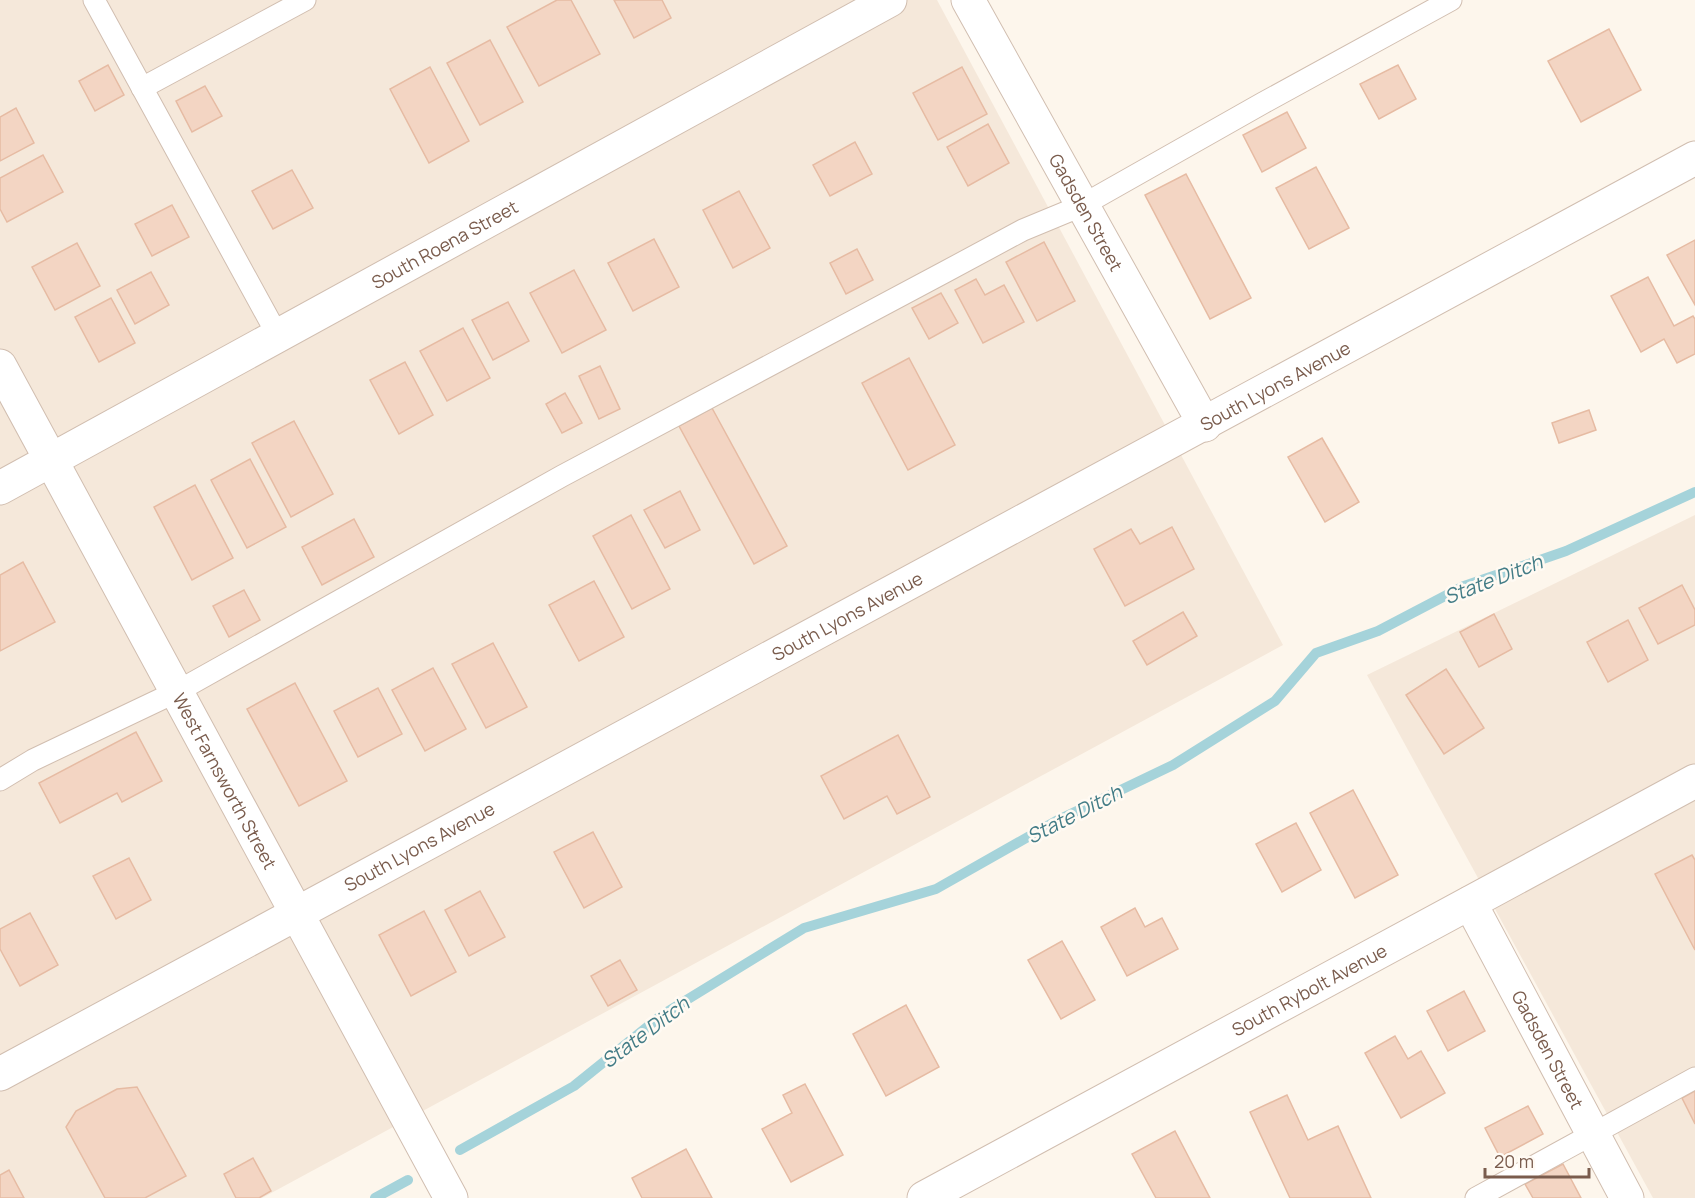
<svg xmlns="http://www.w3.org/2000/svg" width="1695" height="1198" font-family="Manrope,sans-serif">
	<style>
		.residential { fill: #f5e8da }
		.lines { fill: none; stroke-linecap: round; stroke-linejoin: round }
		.stream { stroke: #a5d3da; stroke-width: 10 }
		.building { fill: #f3d5c3; stroke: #e6bba3; stroke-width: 1.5 }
		.service-casing { stroke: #d1beb0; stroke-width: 23 }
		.minor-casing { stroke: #d1beb0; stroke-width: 35 }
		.service { stroke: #fff; stroke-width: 21 }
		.minor { stroke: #fff; stroke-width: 33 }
		.labels { text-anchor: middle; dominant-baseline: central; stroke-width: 5; stroke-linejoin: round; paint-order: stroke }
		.street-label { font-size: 18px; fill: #7a5c4d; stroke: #fffaf3 }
		.water-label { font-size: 20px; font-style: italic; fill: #437c86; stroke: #fffaf3 }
	</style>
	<rect width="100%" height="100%" fill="#fdf6ec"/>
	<g class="residential">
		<path d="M0,0h937l346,645 -1021,553h-262z"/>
		<path d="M1695,515v683h-42l-286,-523z"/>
	</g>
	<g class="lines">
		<g class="stream">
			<path d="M460,1150l114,-64 88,-71 142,-87 132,-39 120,-68 117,-56 102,-64 41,-48 62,-22 86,-45 102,-35 129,-59"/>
			<path d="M375,1198l33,-18"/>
		</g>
	</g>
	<g class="building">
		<path d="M557,0h14l29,54 -61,32 -32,-59z"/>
		<path d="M614,0h48l9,18 -37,20z"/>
		<path d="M1609,29l32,61 -60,32 -33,-61z"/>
		<path d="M490,40l33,62 -43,23 -33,-62z"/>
		<path d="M108,65l16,30 -29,16 -16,-30z"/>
		<path d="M1398,65l18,34 -37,20 -19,-35z"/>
		<path d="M430,67l39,74 -40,22 -39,-74z"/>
		<path d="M962,67l25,47 -49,26 -25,-47z"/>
		<path d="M205,86l17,30 -30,16 -16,-31z"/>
		<path d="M16,108l18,35 -34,18v-44z"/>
		<path d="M1287,112l19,36 -44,24 -19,-37z"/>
		<path d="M988,124l21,39 -41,23 -21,-39z"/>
		<path d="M855,142l17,32 -42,22 -17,-31z"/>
		<path d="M43,155l20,37 -56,30 -7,-13v-31z"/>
		<path d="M1316,167l33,61 -40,21 -33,-61z"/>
		<path d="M292,170l21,38 -40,21 -21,-38z"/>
		<path d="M1186,174l65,124 -41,21 -65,-124z"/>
		<path d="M739,191l31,57 -37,20 -30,-58z"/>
		<path d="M172,205l17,32 -37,19 -17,-32z"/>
		<path d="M654,239l25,48 -46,24 -25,-48z"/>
		<path d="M1695,240v65l-28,-50z"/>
		<path d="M1044,242l31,59 -38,20 -31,-59z"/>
		<path d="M77,243l23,43 -45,24 -23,-43z"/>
		<path d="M857,249l16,31 -27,14 -16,-31z"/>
		<path d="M574,270l32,60 -44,23 -32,-60z"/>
		<path d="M151,272l18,33 -34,19 -18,-34z"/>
		<path d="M1648,277l26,49 19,-10 2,3v35l-18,9 -13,-24 -23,13 -30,-56z"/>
		<path d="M976,279l9,16 19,-10 20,37 -41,21 -28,-53z"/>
		<path d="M941,293l17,30 -29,16 -17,-31z"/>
		<path d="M111,298l24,45 -36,19 -24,-45z"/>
		<path d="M508,302l21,39 -36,19 -21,-40z"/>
		<path d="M463,328l27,50 -43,23 -27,-50z"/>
		<path d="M909,358l46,87 -47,25 -46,-87z"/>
		<path d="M405,362l28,53 -34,19 -29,-54z"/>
		<path d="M600,366l20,43 -21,10 -20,-43z"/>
		<path d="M565,393l17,30 -20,10 -16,-29z"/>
		<path d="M712,408l75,138 -33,18 -75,-138z"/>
		<path d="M1589,410l7,20 -37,13 -7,-20z"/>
		<path d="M294,421l39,73 -42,23 -39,-74z"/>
		<path d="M1322,438l37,64 -34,20 -37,-65z"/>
		<path d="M250,459l36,68 -39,21 -36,-68z"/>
		<path d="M195,485l38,73 -41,22 -38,-73z"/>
		<path d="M680,491l20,39 -35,18 -21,-38z"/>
		<path d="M631,515l39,74 -38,20 -39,-73z"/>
		<path d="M354,519l20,38 -52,28 -20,-38z"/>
		<path d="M1172,527l22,42 -69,37 -31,-57 37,-20 9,15z"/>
		<path d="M23,562l32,60 -55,29v-76z"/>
		<path d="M594,581l30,56 -45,24 -30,-56z"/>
		<path d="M1682,585l13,25v15l-37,19 -19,-36z"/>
		<path d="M244,590l16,30 -31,17 -16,-31z"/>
		<path d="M1183,612l14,24 -50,29 -14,-24z"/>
		<path d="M1494,614l18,35 -33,18 -19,-35z"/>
		<path d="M1628,620l20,40 -40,22 -21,-40z"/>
		<path d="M493,643l34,64 -41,21 -34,-64z"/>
		<path d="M433,668l33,61 -41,22 -33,-61z"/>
		<path d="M1446,669l38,59 -40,26 -38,-59z"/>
		<path d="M295,683l52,98 -48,25 -52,-97z"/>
		<path d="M378,688l24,46 -44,23 -24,-46z"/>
		<path d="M136,732l26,49 -40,21 -5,-9 -57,30 -21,-40z"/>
		<path d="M898,735l32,62 -33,17 -10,-18 -43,23 -23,-43z"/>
		<path d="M1353,790l45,85 -43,23 -45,-85z"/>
		<path d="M1296,823l25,47 -39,22 -26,-48z"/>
		<path d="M593,832l29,55 -38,21 -30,-56z"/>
		<path d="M1692,855l3,5v90l-40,-76z"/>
		<path d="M129,858l22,42 -35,19 -23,-43z"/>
		<path d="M480,891l25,46 -36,19 -24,-46z"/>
		<path d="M1135,908l10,19 17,-9 16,31 -51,27 -26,-49z"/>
		<path d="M424,911l32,61 -45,24 -32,-61z"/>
		<path d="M30,913l28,52 -38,21 -20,-37v-20z"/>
		<path d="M1062,941l33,59 -34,19 -33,-59z"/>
		<path d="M620,960l17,30 -29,16 -17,-30z"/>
		<path d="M1464,991l21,40 -37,20 -21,-40z"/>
		<path d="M906,1005l33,62 -53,29 -33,-62z"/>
		<path d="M1395,1036l13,23 13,-8 24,42 -44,25 -36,-65z"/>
		<path d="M805,1084l38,71 -52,27 -29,-53 30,-16 -9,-18z"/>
		<path d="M137,1087l49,89 -41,22h-40l-39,-71 10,-16 41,-22z"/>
		<path d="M1695,1091v33l-13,-26z"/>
		<path d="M1287,1095l21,45 30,-14 33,72h-81l-40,-86z"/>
		<path d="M1528,1106l15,28 -43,23 -15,-29z"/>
		<path d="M1175,1131l35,67h-54l-24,-44z"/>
		<path d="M686,1149l26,49h-70l-10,-20z"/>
		<path d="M253,1158l18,33 -12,7h-23l-12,-24z"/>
		<path d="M1563,1164l18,34h-48l-8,-14z"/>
		<path d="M9,1170l15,28h-24v-23z"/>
	</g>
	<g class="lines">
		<defs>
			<g id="service">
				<path d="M94,0l184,336"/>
				<path d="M142,88l163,-88"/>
				<path d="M0,780l33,-20 145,-69 384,-215 381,-203 80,-43 58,-24 182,-103 188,-103"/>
				<path d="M1476,1198l219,-120"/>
			</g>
			<g id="minor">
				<path id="s1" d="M968,0l237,425"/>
				<path id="s2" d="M0,366l451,832"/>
				<path id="s3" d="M0,488l890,-488"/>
				<path id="s4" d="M1470,903l157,295"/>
				<path id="s5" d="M0,1074c563,-308 1131,-608 1695,-916"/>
				<path id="s6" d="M924,1198l771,-417"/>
			</g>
		</defs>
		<use href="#service" class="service-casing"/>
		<use href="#minor" class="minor-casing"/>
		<use href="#service" class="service"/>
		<use href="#minor" class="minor"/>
	</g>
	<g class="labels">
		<g class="street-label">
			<text stroke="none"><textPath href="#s1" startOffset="243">Gadsden Street</textPath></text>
			<text stroke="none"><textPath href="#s3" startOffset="507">South Roena Street</textPath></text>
			<text stroke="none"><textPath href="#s5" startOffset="1449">South Lyons Avenue</textPath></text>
			<text stroke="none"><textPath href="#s5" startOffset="963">South Lyons Avenue</textPath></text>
			<text stroke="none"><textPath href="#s2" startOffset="472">West Farnsworth Street</textPath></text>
			<text stroke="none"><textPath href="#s5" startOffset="477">South Lyons Avenue</textPath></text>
			<text stroke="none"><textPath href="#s6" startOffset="438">South Rybolt Avenue</textPath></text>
			<text stroke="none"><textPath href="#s4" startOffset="166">Gadsden Street</textPath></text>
		</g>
		<g class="water-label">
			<text transform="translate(1493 579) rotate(-21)">State Ditch</text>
			<text transform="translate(1074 814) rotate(-27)">State Ditch</text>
			<text transform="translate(645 1032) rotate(-37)">State Ditch</text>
		</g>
	</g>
	<path d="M1485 1168v9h104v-9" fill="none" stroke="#7a5c4d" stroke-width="3"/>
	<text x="1494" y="1168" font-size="18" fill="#7a5c4d" stroke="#fffaf3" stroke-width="4.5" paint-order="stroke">20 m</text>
</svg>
